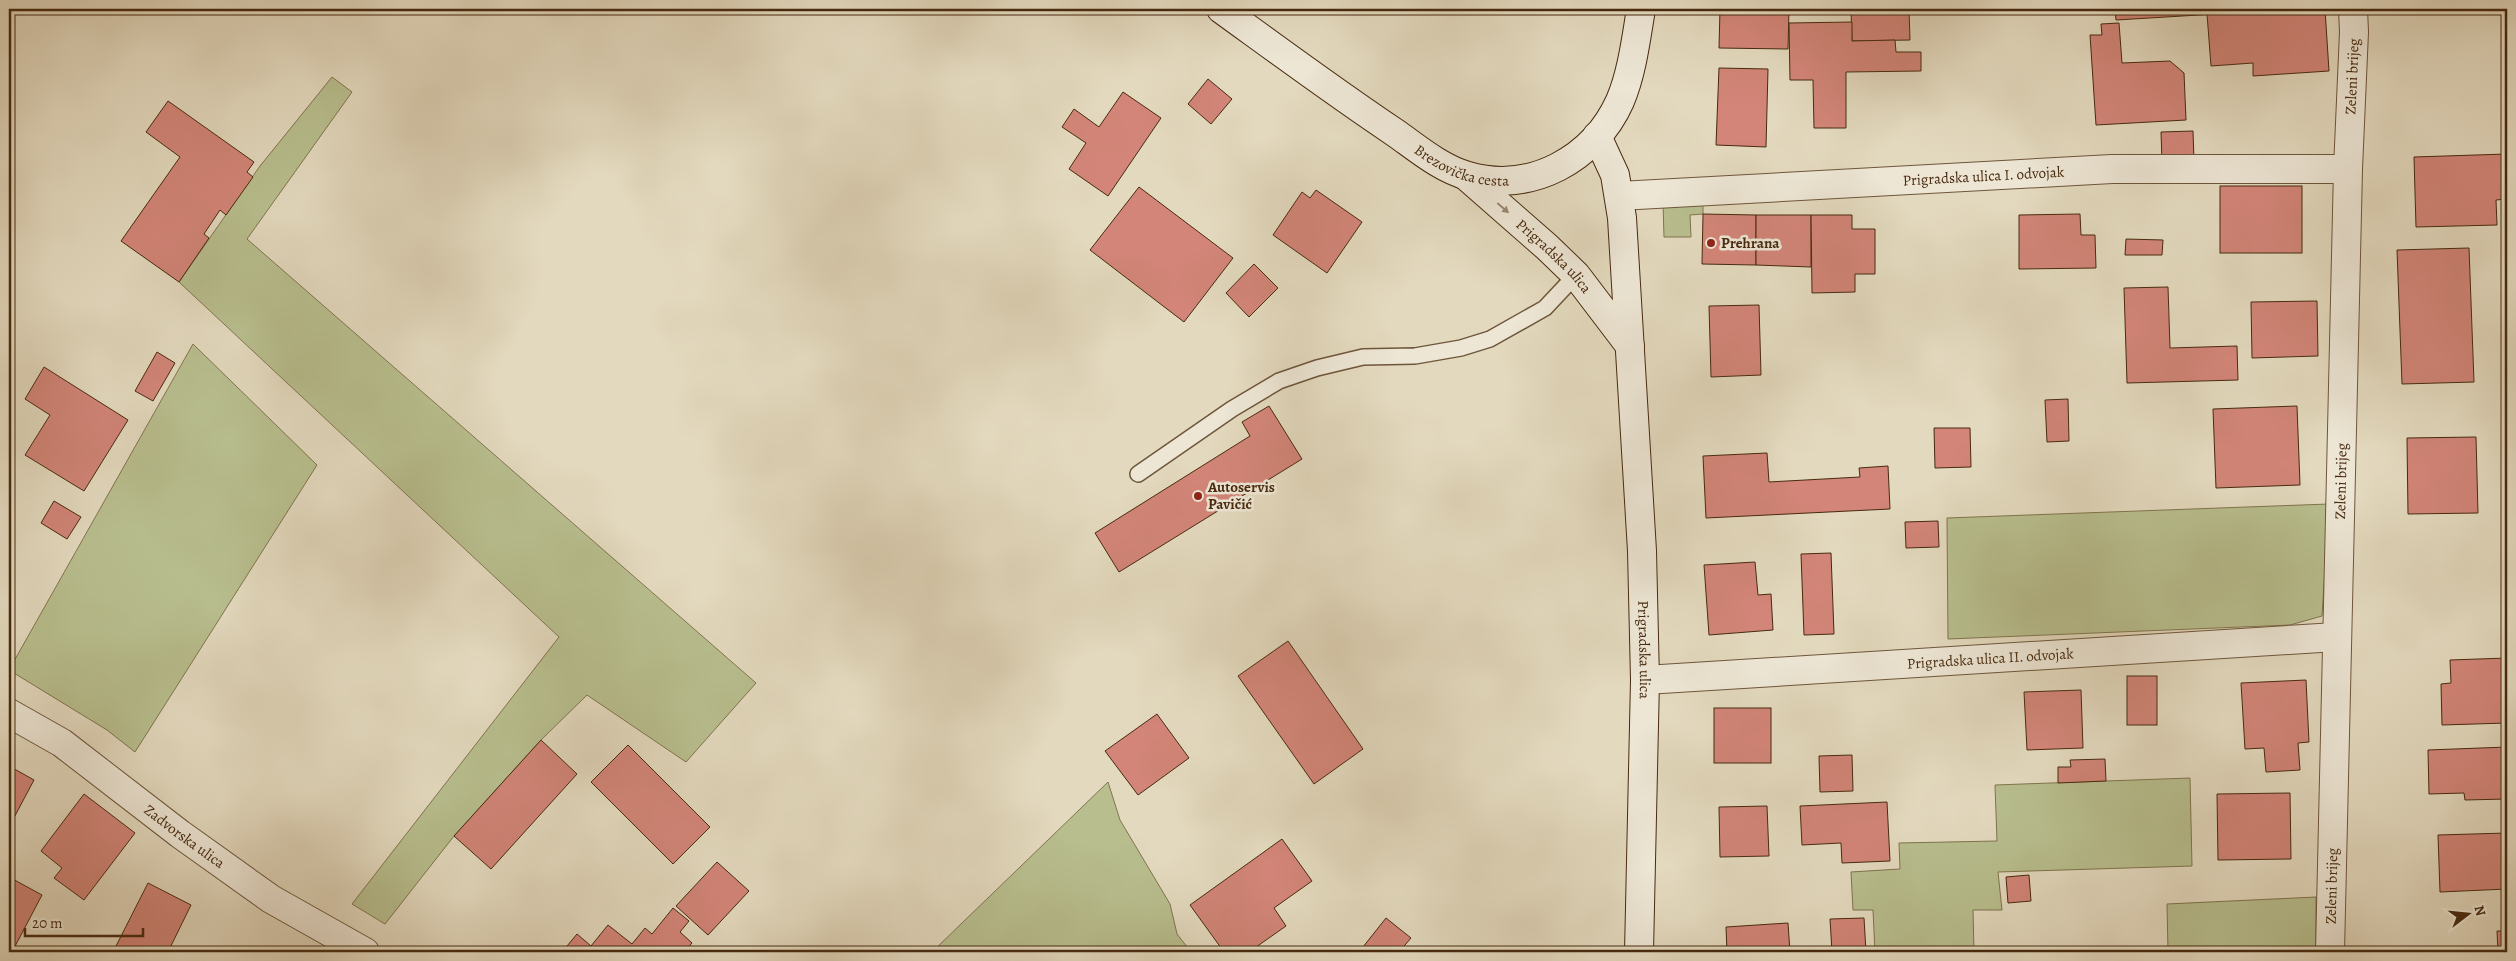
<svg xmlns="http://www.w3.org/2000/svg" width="2516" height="961" font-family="Alegreya,serif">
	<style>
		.green { fill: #b8be8e; stroke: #80744e }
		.building { fill: #d28578; stroke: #472a0f }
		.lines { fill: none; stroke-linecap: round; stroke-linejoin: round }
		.lane-casing { stroke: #6e563b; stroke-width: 18 }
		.street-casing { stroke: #6e563b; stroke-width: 30 }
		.secondary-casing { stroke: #472a0f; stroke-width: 30 }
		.lane { stroke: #ede6d5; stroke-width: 15 }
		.street { stroke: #ede6d5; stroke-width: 28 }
		.secondary { stroke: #ede6d5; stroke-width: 28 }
		.oneway { fill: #9a8872 }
		.poi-dot { fill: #8f2418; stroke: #ede6d5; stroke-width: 2 }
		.labels { text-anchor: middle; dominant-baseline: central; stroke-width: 5; stroke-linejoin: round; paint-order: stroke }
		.street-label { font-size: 15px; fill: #472a0f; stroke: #ede6d5 }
		.poi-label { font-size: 15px; font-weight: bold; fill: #472a0f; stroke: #ede6d5; text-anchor: start }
	</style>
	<rect width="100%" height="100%" fill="#e3d9be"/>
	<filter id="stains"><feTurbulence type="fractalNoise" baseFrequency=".004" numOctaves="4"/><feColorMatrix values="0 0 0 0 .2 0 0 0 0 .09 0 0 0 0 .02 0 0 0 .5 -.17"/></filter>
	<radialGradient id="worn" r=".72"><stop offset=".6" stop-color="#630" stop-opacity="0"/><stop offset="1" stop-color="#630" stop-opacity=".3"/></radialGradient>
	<g class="green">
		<path d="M332,77l20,15 -105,147 509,444 -70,79 -99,-67 -46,45 -87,96 -69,88 -33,-20 207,-267 -380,-355 81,-116z"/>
		<path d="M1663,203h40v11l-13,1 1,22h-27z"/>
		<path d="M193,344l124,121 -182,287 -28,-22 -98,-60z"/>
		<path d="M2329,504l-7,112 -32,9 -342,14 -1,-121z"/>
		<path d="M2190,778l2,88 -194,6 4,38h-29l1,42h-99l-2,-42h-20l-2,-38 49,-3 -1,-26 98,-2 -2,-56z"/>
		<path d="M1108,782l12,38 50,84 7,30 14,18h-259z"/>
		<path d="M2316,897v55h-148l-1,-48z"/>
	</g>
	<g class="building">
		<path d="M1720,9h69l-1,40 -69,-1z"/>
		<path d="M1851,9h58l1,31 -58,1z"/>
		<path d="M2115,9h134v3l-133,8z"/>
		<path d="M2298,9h27l4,62 -76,5v-13l-42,3 -4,-52z"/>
		<path d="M2410,9h63l1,4h-64z"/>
		<path d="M1852,22v19l43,-1 1,12h25v19l-75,1v56h-32l-1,-48h-23l-1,-57z"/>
		<path d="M2119,23l3,40 48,-2 14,12 2,47 -90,5 -6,-90h12l-1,-11z"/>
		<path d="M1719,68l49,1 -2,78 -50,-2z"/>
		<path d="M1208,79l24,20 -21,25 -23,-20z"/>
		<path d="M1123,92l38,26 -53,78 -39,-27 17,-26 -24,-16 12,-18 25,18z"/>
		<path d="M168,101l86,61 -7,10 6,5 -27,38 -6,-5 -16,24 5,4 -30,44 -58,-41 59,-84 -34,-25z"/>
		<path d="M2193,131l1,30 -32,1 -1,-30z"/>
		<path d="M2507,154v45l-11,1 1,25 -81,2 -2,-70z"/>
		<rect x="2220" y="186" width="82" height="67"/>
		<path d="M1139,187l94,71 -49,64 -94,-72z"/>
		<path d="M1316,190l46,32 -35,51 -54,-38 29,-43 8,6z"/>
		<path d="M1703,214l53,1v50l-54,-1z"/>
		<path d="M2080,214l1,21h14l1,33 -77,1v-54z"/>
		<path d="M1756,215h55v52l-55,-2z"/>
		<path d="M1811,215h41v14h23v45h-20v18l-43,1z"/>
		<path d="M2126,239l37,1 -1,15h-37z"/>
		<path d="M2469,248l5,134 -72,2 -5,-134z"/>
		<path d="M1254,264l24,24 -29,29 -23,-24z"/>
		<path d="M2168,287l2,61 67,-2 1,34 -111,3 -3,-95z"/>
		<path d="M2317,301l1,55 -66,2 -1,-56z"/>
		<path d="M1759,305l2,70 -50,2 -2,-71z"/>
		<path d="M157,352l18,11 -22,38 -18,-10z"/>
		<path d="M44,367l84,53 -44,71 -59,-36 25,-40 -25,-16z"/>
		<path d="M2068,399l1,42 -22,1 -2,-42z"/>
		<path d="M1269,406l33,53 -183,113 -24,-39 155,-97 -8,-14z"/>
		<path d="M2297,406l3,79 -84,3 -3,-79z"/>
		<path d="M1934,428h36l1,39 -36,1z"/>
		<path d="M2476,437l2,76 -70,1 -1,-76z"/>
		<path d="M1767,453l2,29 91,-5 -1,-9 29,-2 2,43 -184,9 -3,-62z"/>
		<path d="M54,501l27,16 -14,22 -26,-16z"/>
		<path d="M1938,521l1,26 -33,1 -1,-26z"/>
		<path d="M1831,553l3,81 -30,1 -3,-81z"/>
		<path d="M1755,562l3,33 13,-1 2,36 -64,5 -5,-70z"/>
		<path d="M1288,641l75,108 -49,35 -76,-108z"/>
		<path d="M2507,658v65l-65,2 -1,-41 10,-1 -1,-23z"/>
		<rect x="2127" y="676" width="30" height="49"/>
		<path d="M2306,680l3,62 -11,1 2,27 -34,2 -2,-24 -19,1 -4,-66z"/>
		<path d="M2081,690l2,58 -56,2 -3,-58z"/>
		<rect x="1714" y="708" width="57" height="55"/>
		<path d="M1157,714l32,44 -51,37 -33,-44z"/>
		<path d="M541,740l36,34 -86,95 -37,-33z"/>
		<path d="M628,745l82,82 -37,37 -82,-82z"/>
		<path d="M2507,747v52l-42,1 -1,-7 -35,1 -1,-44z"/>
		<path d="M1852,755l1,36 -33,1 -1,-36z"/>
		<path d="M2105,759l1,22 -48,2v-16h13l-1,-7z"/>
		<path d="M9,766l25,14 -25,47z"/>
		<path d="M2290,793l1,66 -73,1 -1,-66z"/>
		<path d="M84,794l51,39 -51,67 -30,-22 8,-10 -21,-17z"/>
		<path d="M1887,802l3,59 -48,2 -1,-20 -39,2 -2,-39z"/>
		<path d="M1767,806l2,50 -49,1 -1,-50z"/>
		<path d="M2507,833v56l-67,3 -2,-57z"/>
		<path d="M1282,839l30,42 -38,27 12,18 -37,26h-25l-34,-47z"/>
		<path d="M717,862l32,29 -41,44 -32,-29z"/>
		<path d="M2029,875l2,26 -23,2 -2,-26z"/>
		<path d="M9,877l33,18 -30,57 -3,-2z"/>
		<path d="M148,883l43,22 -23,47h-55z"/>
		<path d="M673,908l16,13 -9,11 12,11 -8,9h-122l15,-18 14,12 17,-21 24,19 13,-16 7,6z"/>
		<path d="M1386,918l25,20 -12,14h-40z"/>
		<path d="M1864,918l2,34h-34l-2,-33z"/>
		<path d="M1788,923l2,29h-63l-1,-25z"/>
		<path d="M2497,931h10v21h-9z"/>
		<path d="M1490,949l72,1v2h-73z"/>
	</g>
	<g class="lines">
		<defs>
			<path id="lane" d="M1138,474l94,-65 47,-28 38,-13 46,-11 52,-1 46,-8 29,-9 55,-31 31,-33"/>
			<g id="street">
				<path id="s1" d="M1619,196l493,-27h236"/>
				<path id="s2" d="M1645,680l691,-43"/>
				<path id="s3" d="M9,713l53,30 118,91 91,65 94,53"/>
				<path id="s4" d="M2330,952l18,-783 6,-137 -1,-23"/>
			</g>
			<g id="secondary">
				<path id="s5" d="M1221,9c58,42 116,85 176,125 21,15 45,35 71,42 63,18 126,-17 152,-75 12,-28 16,-62 21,-92"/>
				<path id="s6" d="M1597,136l18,39 7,43 20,333 3,129 -6,272"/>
				<path id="s7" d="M1466,176l81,71 29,28 54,71"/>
			</g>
		</defs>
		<use href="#lane" class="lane-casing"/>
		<use href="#street" class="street-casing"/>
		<use href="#secondary" class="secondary-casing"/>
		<use href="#lane" class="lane"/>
		<use href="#street" class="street"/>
		<use href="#secondary" class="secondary"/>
	</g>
	<defs><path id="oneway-solid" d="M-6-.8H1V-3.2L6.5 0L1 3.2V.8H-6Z" transform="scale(1.25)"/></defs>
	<use class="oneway" href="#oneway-solid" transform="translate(1503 208) rotate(41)"/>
	<g class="poi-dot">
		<circle cx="1711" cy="243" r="5"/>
		<circle cx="1198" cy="496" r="5"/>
	</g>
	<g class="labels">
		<g class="street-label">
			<text stroke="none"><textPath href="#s4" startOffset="876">Zeleni brijeg</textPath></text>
			<text stroke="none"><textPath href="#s5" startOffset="290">Brezovička cesta</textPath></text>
			<text stroke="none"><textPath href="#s1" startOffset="365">Prigradska ulica I. odvojak</textPath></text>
			<text stroke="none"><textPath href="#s7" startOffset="119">Prigradska ulica</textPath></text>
			<text stroke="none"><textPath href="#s4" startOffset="471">Zeleni brijeg</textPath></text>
			<text stroke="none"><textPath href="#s6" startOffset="519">Prigradska ulica</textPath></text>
			<text stroke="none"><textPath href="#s2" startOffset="346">Prigradska ulica II. odvojak</textPath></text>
			<text stroke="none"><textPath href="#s3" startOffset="215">Zadvorska ulica</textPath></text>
			<text stroke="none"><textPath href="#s4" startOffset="66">Zeleni brijeg</textPath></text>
		</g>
		<g class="poi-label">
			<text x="1721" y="243">Prehrana</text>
			<text x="1208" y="487">Autoservis<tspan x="1208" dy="17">Pavičić</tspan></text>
		</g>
	</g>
	<rect width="2516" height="961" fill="none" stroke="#e3d9be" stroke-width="30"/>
	<rect x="10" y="10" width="2496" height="941" fill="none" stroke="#472a0f" stroke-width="2.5"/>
	<rect x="15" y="15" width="2486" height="931" fill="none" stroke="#472a0f"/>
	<g transform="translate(2468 914) rotate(74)" stroke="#ede6d5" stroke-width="4" paint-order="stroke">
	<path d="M0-4L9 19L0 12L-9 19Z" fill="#472a0f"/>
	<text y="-8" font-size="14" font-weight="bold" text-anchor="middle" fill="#472a0f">N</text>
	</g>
	<path d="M25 928v8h118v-8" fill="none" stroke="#472a0f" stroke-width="2.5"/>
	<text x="32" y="928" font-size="15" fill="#472a0f" stroke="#ede6d5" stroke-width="4" paint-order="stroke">20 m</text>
	<rect width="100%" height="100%" filter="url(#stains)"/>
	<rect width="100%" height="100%" fill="url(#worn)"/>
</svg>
